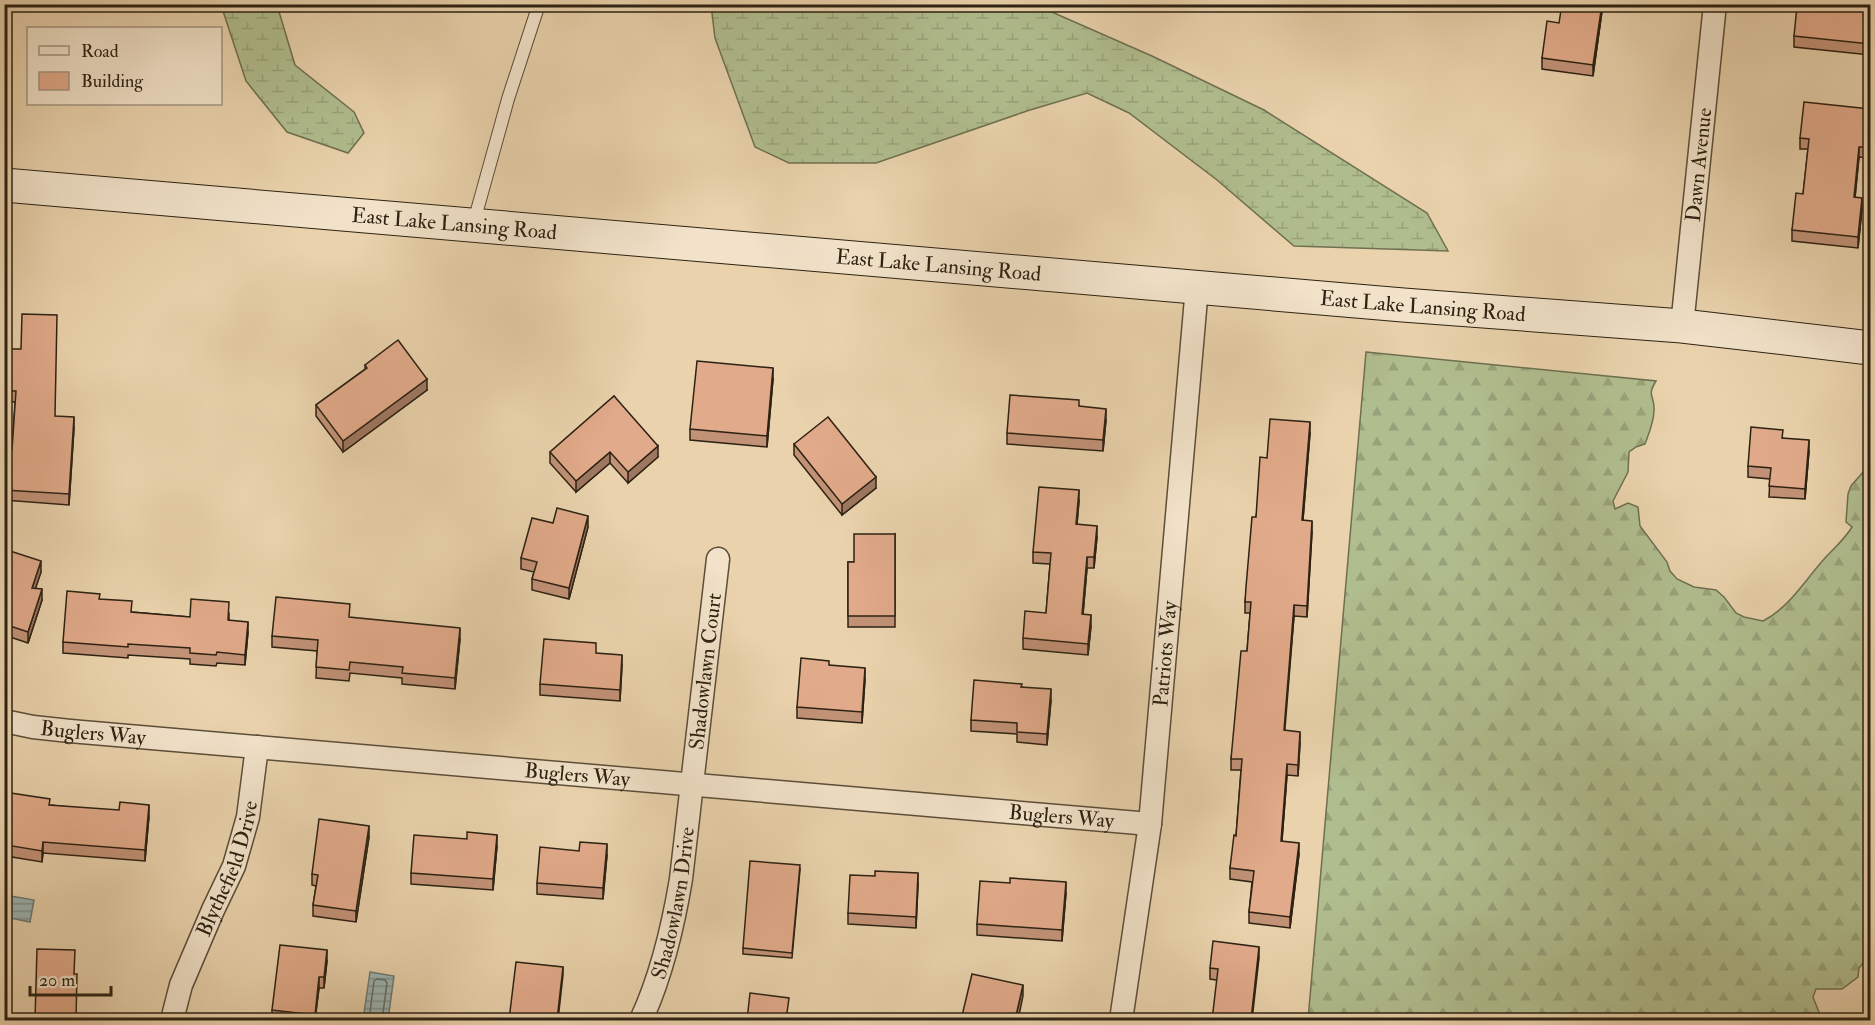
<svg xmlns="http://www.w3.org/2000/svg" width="1875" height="1025" font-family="'IM FELL Double Pica',serif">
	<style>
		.forest { fill: url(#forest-firs); stroke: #6e7050; stroke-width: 1.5 }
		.wetland { fill: url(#wetland-marsh); stroke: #6e7050; stroke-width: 1.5 }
		.water { fill: url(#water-rules); stroke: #6f7a74; stroke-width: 1.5 }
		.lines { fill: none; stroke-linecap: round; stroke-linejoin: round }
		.shore { stroke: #646c64; stroke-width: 1.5 }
		.lane-casing { stroke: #5c4e39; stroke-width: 14 }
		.street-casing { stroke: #5c4e39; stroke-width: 25 }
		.secondary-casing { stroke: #2d2213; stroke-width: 35 }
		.lane { stroke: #f1e2c9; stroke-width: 12 }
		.street { stroke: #f1e2c9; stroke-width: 22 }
		.secondary { stroke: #f1e2c9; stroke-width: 33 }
		.wall { fill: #c29277; stroke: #2d2213; stroke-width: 1.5 }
		.shaded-wall { fill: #9e7761; stroke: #2d2213; stroke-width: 1.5 }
		.building { fill: #e1aa8a; stroke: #2d2213; stroke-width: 1.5 }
		.labels { text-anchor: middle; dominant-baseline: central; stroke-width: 4.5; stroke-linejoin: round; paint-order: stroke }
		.street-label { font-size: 21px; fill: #2d2213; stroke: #f1e2c9 }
	</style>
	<defs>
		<pattern id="forest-firs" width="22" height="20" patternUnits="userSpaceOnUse" patternTransform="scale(1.5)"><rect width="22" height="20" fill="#b0bd8e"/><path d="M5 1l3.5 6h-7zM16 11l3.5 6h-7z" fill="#98a27a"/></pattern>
		<pattern id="wetland-marsh" width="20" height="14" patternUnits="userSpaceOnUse" patternTransform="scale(1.5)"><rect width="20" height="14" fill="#b0bd8e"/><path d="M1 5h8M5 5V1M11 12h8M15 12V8" fill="none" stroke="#98a27a"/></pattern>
		<pattern id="water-rules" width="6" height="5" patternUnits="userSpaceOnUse" patternTransform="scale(1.5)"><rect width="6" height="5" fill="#9bb5b4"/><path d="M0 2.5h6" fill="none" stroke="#7f9391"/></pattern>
	</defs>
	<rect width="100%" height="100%" fill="#e9d2ac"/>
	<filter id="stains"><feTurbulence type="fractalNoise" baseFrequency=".00333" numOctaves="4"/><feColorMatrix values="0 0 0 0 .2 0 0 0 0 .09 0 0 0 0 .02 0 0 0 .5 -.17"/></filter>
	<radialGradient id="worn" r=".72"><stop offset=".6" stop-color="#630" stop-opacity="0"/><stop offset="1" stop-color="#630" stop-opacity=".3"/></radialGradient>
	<path class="forest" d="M1366,352l290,29c-10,16 -1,14 -2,29 0,12 -5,23 -9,34l-9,3 -7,5 -1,20 -15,29 2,8 13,-6 10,4 2,19 27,36 3,9 7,8 17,8 22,3 8,7 12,16 8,4 19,4c27,-14 42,-41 62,-63 9,-10 20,-19 27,-31l-6,-5 2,-28 3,-8 13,-15 6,-19v503l-11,13 -1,9 -16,12h-26l-3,8 9,23h-514z"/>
	<g class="wetland">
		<path d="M221,5h56l18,60 59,47 10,21 -16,20 -61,-21 -41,-51z"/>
		<path d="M711,5h325l116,51 112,54 163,103 21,38 -154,-5 -77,-66 -88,-67 -42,-20 -57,17 -154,53h-87l-34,-16 -40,-109z"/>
	</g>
	<g class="water">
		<path d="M5,895l29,5 -4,22 -25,-5z"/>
		<path d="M370,972l24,4 -6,44h-25z"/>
	</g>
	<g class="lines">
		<path class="shore" d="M369,1020l5,-39 3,-2 8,1 2,3 -5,37"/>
		<defs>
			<path id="lane" d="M473,225l35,-126 31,-95"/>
			<g id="street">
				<path id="s1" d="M1682,326l33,-322"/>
				<path id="s2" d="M4,721l29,6 37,4 1080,93"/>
				<path id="s3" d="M172,1020l9,-35 32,-75 21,-44 14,-49 9,-70"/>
				<path id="s4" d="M641,1020c21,-45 32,-93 40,-141l37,-320"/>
				<path id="s5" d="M1121,1020l29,-196 47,-537"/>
			</g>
			<g id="secondary">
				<path id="s6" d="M4,185l1399,120 279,21 188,22"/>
			</g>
		</defs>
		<use href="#lane" class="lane-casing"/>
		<use href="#street" class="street-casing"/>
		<use href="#secondary" class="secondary-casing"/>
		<use href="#lane" class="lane"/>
		<use href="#street" class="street"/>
		<use href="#secondary" class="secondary"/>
	</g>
	<g class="wall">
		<path d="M1603,4l-10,72 -51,-7v-11l17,-35z"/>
		<path d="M1870,4v51l-76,-8v-11l9,-29z"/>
		<path d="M1870,109l-2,49 -9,-1 -4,40 7,12 -4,39 -66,-7v-11l11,-36 5,-45h-8v-11z"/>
		<path d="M4,349l51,67 19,12 -5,77 -65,-5v-50h8l3,-48 -11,-1z"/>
		<path d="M365,365l62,25 -84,62 -27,-36v-11l49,-36z"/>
		<path d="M773,379l-6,68 -77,-7v-11z"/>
		<path d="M614,396l44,61 -30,26 -18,-20 -34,29 -26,-29v-11z"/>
		<path d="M1079,406l27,14 -3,31 -96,-7v-11z"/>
		<path d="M1310,433l-7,87 9,12 -5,85 -13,-1 -10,114 16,13 -2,33 -11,-1 -5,66 17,13 -9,74 -41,-5v-11l3,-30 -22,-3v-11l6,-32 5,-66h-10v-11l16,-108 3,-38h-5v-11l11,-85 11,-59z"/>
		<path d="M1783,438l26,13 -4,48 -36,-2 1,-18 -22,-2v-11z"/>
		<path d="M794,444l82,44 -34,27 -48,-60z"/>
		<path d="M1079,501l-2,23 20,13 -3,31h-7l-4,47 8,11 -3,29 -65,-6v-11l23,-25 4,-49 -17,-1v-11z"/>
		<path d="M553,523l35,4 -19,72 -37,-9v-11l2,-7 -13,-3v-11z"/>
		<path d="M895,534v93h-47v-65h6z"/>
		<path d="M4,559l37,13 -6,17 7,11 -14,43 -24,-8z"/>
		<path d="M99,599l33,13 58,5 39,-4v7l19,12 -3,33 -28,-2 -1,3 -26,-2v-5l-62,-4v3l-65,-5v-11z"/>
		<path d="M350,618l110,21 -5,50 -53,-5v-6l-52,-5 -1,8 -33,-3 1,-27 -45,-4v-11z"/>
		<path d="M596,653l26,12 -2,36 -80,-6v-11z"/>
		<path d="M829,665l36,14 -3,44 -65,-5v-11z"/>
		<path d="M1022,687l29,13 -4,45 -30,-3v-8l-46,-3v-11z"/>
		<path d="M4,792l46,13 99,11 -4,45 -102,-8 -1,9 -36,-6 1,-15 -3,-1z"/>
		<path d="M369,837l-13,85 -43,-6v-11l3,-19 -4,-1v-11z"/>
		<path d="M497,846l-4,44 -82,-6v-11z"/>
		<path d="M579,851l28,4 -4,44 -66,-5v-11z"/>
		<path d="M800,870l-8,88 -49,-4v-6z"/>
		<path d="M1010,883l56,10 -4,48 -85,-6v-11z"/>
		<path d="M918,884l-2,44 -68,-4v-11z"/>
		<path d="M1259,958l-43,22 -6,-1v-11z"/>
		<path d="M327,961l-3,27h-5l-4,32h-43v-10z"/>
	</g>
	<g class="shaded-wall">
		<path d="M1602,4h1l-10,72v-11z"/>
		<path d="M1870,119v11l-2,28v-11z"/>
		<path d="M1859,147v10l-5,51v-11z"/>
		<path d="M1862,198v11l-4,39v-11z"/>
		<path d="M773,368v11l-6,68v-11z"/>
		<path d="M427,379v11l-84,62v-11z"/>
		<path d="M1106,409v11l-3,31v-11z"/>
		<path d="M74,417v11l-5,77v-11z"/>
		<path d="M1310,422v11l-8,98v-11z"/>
		<path d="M1809,440v11l-4,48v-10z"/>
		<path d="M658,446v11l-30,26v-11z"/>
		<path d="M610,452v11l-34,29v-11z"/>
		<path d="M876,477v11l-34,27v-11z"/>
		<path d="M1079,490v11l-3,34v-11z"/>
		<path d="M588,516v11l-19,72v-11z"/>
		<path d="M1312,521v11l-5,85v-11z"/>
		<path d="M1097,526v11l-3,31v-11z"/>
		<path d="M1087,557v11l-5,57v-11z"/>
		<path d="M41,561v11l-9,27v-11z"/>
		<path d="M42,589v11l-14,43v-11z"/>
		<path d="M1294,605v11l-10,125v-11z"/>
		<path d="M1091,615v11l-3,29v-11z"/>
		<path d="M248,622v10l-3,33v-10z"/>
		<path d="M460,628v11l-5,50v-11z"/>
		<path d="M622,655v10l-2,36v-11z"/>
		<path d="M865,668v11l-3,44v-11z"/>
		<path d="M1051,689v11l-4,45v-11z"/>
		<path d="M1300,732v11l-2,33v-11z"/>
		<path d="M1287,764v11l-6,77v-11z"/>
		<path d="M149,805v11l-4,45v-11z"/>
		<path d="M369,826v11l-13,85v-11z"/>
		<path d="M497,835v11l-4,44v-11z"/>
		<path d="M43,842v11l-1,9v-11z"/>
		<path d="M1299,843v11l-9,74v-11z"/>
		<path d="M607,844v11l-4,44v-11z"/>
		<path d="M918,873v11l-2,44v-11z"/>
		<path d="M1066,882v11l-4,48v-11z"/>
		<path d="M1259,947v11l-7,62h-1z"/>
		<path d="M327,950v11l-3,27v-11z"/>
		<path d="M563,967v8l-5,45h-1z"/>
		<path d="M319,977v11l-4,32v-5z"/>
		<path d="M1023,985v11l-5,24h-3z"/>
	</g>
	<g class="building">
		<path d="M1562,4h40l-9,61 -51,-7 5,-37 12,2z"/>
		<path d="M1803,4h67v40l-76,-8 3,-30 6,1z"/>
		<path d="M1804,102l66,7v10l-2,28h-9l-5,50 8,1 -4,39 -66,-7 4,-37 7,1 6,-55 -9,-1z"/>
		<path d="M22,314l35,1 -2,101 19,1 -5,77 -65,-4v-40h8l4,-59h-12v-42h17z"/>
		<path d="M398,340l29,39 -84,62 -27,-36 51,-37 -2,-3z"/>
		<path d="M697,361l76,7 -6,68 -77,-7z"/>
		<path d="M1010,395l69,5v6l27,3 -3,31 -96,-7z"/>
		<path d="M614,396l44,50 -30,26 -18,-20 -34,29 -26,-29z"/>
		<path d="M828,417l48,60 -34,27 -48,-60z"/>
		<path d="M1270,419l40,3 -8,98 10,1 -5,85 -13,-1 -10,125 16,2 -2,33 -11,-1 -6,77 18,2 -9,74 -41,-5 5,-41 -24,-3 4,-33 2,1 6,-77h-11l10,-108h6l4,-49h-6l1,-15 6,-70h4l4,-60 7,1z"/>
		<path d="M1751,427l32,3 -1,8 27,2 -4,49 -36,-3 2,-18 -23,-2z"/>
		<path d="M1039,487l40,3 -3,34 21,2 -3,31h-7l-5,57 9,1 -3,29 -65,-6 2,-27 21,2 5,-60 -18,-1z"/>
		<path d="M557,508l31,8 -19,72 -37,-9 5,-17 -16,-4 11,-40 21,5z"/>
		<path d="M854,534h41v82h-47v-54h6z"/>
		<path d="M7,550l34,11 -9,27 10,1 -14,43 -24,-8v-65z"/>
		<path d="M67,591l33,3 -1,5 33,2 -1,11 59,5 1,-18 38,3 -1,18 20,2 -3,33 -28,-3 -1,3 -26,-2v-5l-62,-4v3l-65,-5z"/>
		<path d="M276,597l74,7 -1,13 111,11 -5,50 -53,-5 1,-6 -53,-5 -1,8 -33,-3 2,-27 -46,-4z"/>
		<path d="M544,639l52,4v10l26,2 -2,35 -80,-6z"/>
		<path d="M801,658l28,3v4l36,3 -3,44 -65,-5z"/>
		<path d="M974,680l48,4 -1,3 30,2 -4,45 -30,-2v-9l-46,-3z"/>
		<path d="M4,792l46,7 -1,6 70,5 1,-8 29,3 -4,45 -102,-8 -1,9 -36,-6 3,-15h-5z"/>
		<path d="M319,819l50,7 -13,85 -43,-6 5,-30 -6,-1z"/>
		<path d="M467,832l30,3 -4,44 -82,-6 3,-38 53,4z"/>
		<path d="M580,842l27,2 -4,44 -66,-5 3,-36 39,4z"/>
		<path d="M750,861l50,4 -8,88 -49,-5z"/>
		<path d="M875,871l43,2 -2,44 -68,-4 2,-38 25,1z"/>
		<path d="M1010,878l56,4 -4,48 -85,-6 3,-43 30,2z"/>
		<path d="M1213,941l46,6 -8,73h-39l6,-51 -8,-1z"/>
		<path d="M280,945l47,5 -3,27h-5l-4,38 -43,-5z"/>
		<path d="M37,949l38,1 -1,24h3l-1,46h-41z"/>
		<path d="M516,962l47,5 -6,53h-48z"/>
		<path d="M972,974l51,11 -8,35h-54z"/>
		<path d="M750,993l39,5 -3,22h-39z"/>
	</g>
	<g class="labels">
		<g class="street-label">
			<text stroke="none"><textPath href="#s1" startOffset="162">Dawn Avenue</textPath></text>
			<text stroke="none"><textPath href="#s6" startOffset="452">East Lake Lansing Road</textPath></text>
			<text stroke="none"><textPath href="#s6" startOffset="938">East Lake Lansing Road</textPath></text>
			<text stroke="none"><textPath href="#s6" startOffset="1424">East Lake Lansing Road</textPath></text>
			<text stroke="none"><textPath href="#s5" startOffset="369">Patriots Way</textPath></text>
			<text stroke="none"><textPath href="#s4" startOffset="356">Shadowlawn Court</textPath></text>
			<text stroke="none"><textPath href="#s2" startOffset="90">Buglers Way</textPath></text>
			<text stroke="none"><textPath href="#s2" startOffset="576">Buglers Way</textPath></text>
			<text stroke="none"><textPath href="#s2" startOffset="1062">Buglers Way</textPath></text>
			<text stroke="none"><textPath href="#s3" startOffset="162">Blythefield Drive</textPath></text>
			<text stroke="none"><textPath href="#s4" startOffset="122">Shadowlawn Drive</textPath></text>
		</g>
	</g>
	<rect width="1875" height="1025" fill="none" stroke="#e9d2ac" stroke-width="24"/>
	<rect x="6" y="6" width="1863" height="1013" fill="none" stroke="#2d2213" stroke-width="3"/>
	<rect x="12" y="12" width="1851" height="1001" fill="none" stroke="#2d2213" stroke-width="1.5"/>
	<rect x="27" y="27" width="195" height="78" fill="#f1e2c9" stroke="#a39580" stroke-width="1.5"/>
	<rect x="39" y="46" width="30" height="9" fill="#f1e2c9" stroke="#a39580" stroke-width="1.5"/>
	<text x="81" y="57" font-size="18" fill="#2d2213">Road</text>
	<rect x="39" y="72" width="30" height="18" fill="#e1aa8a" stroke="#a39580" stroke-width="1.5"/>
	<text x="81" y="87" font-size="18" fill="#2d2213">Building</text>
	<path d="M30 986v9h81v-9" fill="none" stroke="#2d2213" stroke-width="3"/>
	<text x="39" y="986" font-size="18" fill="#2d2213" stroke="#f1e2c9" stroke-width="4.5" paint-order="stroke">20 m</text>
	<rect width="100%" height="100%" filter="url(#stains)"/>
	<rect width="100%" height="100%" fill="url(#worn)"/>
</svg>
